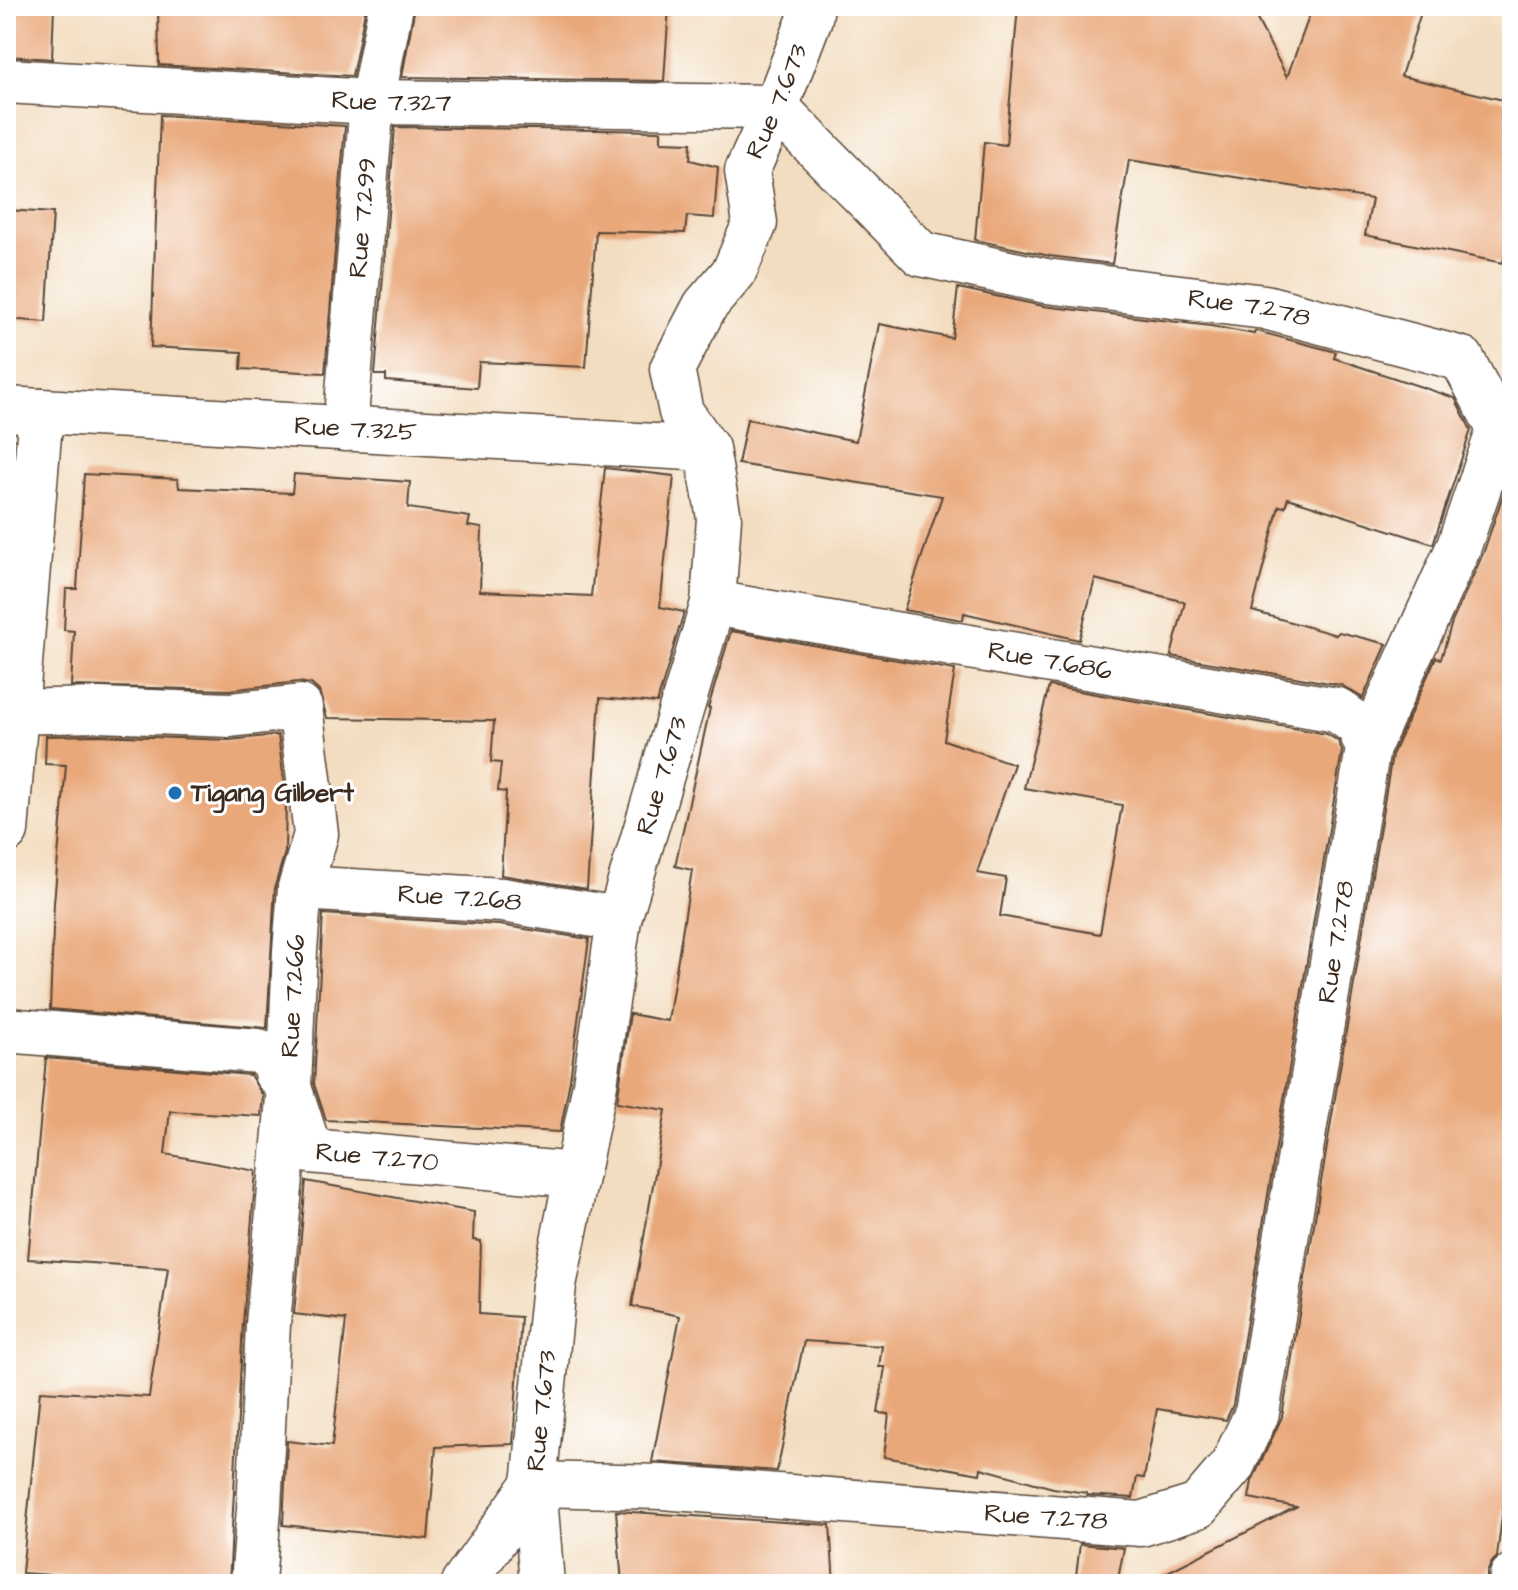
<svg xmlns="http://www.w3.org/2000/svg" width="1518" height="1590" font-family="'Architects Daughter',sans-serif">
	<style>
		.building { fill: #e9a87a }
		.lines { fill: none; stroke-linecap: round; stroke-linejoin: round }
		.minor-casing { stroke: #574536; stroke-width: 47 }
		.minor { stroke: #fff; stroke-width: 44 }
		.poi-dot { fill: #1f6fb2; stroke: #fff; stroke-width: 3 }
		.labels { text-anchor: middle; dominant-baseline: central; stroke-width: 6; stroke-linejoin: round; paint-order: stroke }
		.street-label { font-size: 26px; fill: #3b2a1e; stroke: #fff }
		.poi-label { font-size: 26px; font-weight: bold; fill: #3b2a1e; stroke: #fff; text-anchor: start }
	</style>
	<rect width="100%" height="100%" fill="#fff"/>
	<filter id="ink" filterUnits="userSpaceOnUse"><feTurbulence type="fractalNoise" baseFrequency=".0125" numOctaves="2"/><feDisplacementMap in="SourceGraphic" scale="16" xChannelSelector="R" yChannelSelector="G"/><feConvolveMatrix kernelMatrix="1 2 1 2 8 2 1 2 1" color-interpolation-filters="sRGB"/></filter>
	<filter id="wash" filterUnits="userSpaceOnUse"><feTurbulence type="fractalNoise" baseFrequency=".006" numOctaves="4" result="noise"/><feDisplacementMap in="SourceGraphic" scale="32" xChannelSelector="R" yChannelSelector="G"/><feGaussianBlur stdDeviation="1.8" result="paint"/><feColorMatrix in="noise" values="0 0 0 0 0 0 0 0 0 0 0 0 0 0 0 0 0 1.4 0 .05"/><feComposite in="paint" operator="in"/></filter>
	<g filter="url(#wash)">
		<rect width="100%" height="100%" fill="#f3ddc0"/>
		<g id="blocks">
			<g class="building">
				<path d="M6,6h48l-2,53 -46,-3z"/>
				<path d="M158,6h208l-14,70 -193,-11z"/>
				<path d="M415,6h254l-5,75 -262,-4z"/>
				<path d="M1018,6h232l37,71 26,-71h110l-22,70 111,26v117l-9,44 -138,-28 7,-36 -243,-39 -17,104 -62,-8 -75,-16 9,-98 22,3z"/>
				<path d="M160,115l185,11 -20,247 -84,-4 1,-17 -91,-5z"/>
				<path d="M395,127l266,4v11l30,1 -1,17 28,7 -4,51 -27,-2 -2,17 -89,-2 -10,136 -107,-5 -2,26 -91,-7v-6h-11z"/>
				<path d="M6,210l47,3 -7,109 -40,-3z"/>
				<path d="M958,288l85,18 168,20 43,8 1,-3 5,1 76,20 -2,6 121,40 16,32 -38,114 -145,-46 -3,9 -6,-1 -27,105 84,24 3,-3 48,12 -24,54 -22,-13 -170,-29 14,-54 -90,-23 -16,61 -115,-27 -1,7 -59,-10 38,-114 -204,-32 9,-45 109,22 23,-117 73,14z"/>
				<path d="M605,468l69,8 -14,131 24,5 -27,91 -57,-5 -13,191 -86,-14 5,-83 -8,-1 3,-28 -10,-1 3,-41 -167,-3 -8,-27 -8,-7 -13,-2 -69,8 -158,-4 3,-55 -10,-1 2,-41h11l7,-115 94,5 1,9 113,5 2,-19 116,8 -2,26 62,9 -2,9 14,2 -2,63 111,5z"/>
				<path d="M1512,468v632l-7,67h4l-3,89h6v89l-6,104 4,1 -13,107 -5,5 -5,10v12h-343l152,-77 -47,-9 3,-17 30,-64 110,-662 44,-98 5,2 11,-37 31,-68z"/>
				<path d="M731,631l224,39 -11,70 70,24 -37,109 29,5 -6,38 100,18 22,-129 -98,-17 25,-102 278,48 11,7 4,10 -109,654 -7,15 -69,-11 -13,69 -7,-1 -4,21 -46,-3v-2l-34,-5 -72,-20 -1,6 -96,-17 5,-43 -11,-1 7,-46h-6l3,-21 -78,-5 -27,130 -125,-9 28,-146 -48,-10 34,-196 -49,-8 13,-88 38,7 24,-151 -17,-4 35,-158h-2z"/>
				<path d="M99,735l130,5 49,-5 8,62 -1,55 -10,34 -8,142 -217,-19 4,-106 12,-138 -21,-1 1,-28z"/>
				<path d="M323,914l176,11 90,14 -19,141 -10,52 -234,-12 -12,-36z"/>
				<path d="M46,1058l204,17 13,21 -2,20 -91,-5 -5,43 91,17 -13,152 -14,261h-95v-3l-112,-8 18,-182 109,6 19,-129 -140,-9z"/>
				<path d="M306,1181l168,31 -1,28 8,1 -2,73 42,3 -8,127 -77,3 -8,92 -145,-14 4,-84 45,5 14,-126 -52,-6z"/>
				<path d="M616,1511l214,14 4,59h-212z"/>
				<path d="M1080,1544l44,4 -7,36h-42z"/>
			</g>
		</g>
	</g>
	<g filter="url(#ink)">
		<use href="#blocks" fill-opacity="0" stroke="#574536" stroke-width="2"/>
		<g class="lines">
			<defs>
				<g id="minor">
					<path id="s1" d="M6,81l366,21 404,5 145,147 125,27 219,26 197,52 37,70 -40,117 -91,202 -111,665 -25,53 -34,40 -57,18 -479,-37 -128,-3 -71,100"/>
					<path id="s2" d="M6,409l701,40"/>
					<path id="s3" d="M345,429l27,-327 19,-96"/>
					<path id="s4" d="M713,603l624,107 21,15 10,23"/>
					<path d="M6,712l93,-2 131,5 70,-8 16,127 -16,54 -5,62 -6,137 -21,237 -9,185 -6,73"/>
					<path d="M6,831l35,-420"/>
					<path id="s5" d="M300,888l202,12 117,19"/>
					<path id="s6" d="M6,1030l252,21 17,11 1,11 13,14 21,64 266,24"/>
					<path id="s7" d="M542,1584l-8,-100 20,-199 41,-201 24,-165 94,-316 6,-85 -12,-69 -26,-37 -9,-43 33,-63 29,-34 21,-49 -8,-52 29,-64 34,-89 2,-12"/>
					<path d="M1511,1584l1,-8"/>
				</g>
			</defs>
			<use href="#minor" class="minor-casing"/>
			<use href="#minor" class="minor"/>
		</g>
	</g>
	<circle class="poi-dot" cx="175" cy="793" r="8"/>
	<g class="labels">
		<g class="street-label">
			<text stroke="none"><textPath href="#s1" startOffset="386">Rue 7.327</textPath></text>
			<text stroke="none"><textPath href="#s7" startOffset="1544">Rue 7.673</textPath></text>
			<text stroke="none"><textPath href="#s3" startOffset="212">Rue 7.299</textPath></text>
			<text stroke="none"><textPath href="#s1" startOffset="1310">Rue 7.278</textPath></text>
			<text stroke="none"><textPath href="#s2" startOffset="350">Rue 7.325</textPath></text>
			<text stroke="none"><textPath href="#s4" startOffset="342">Rue 7.686</textPath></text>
			<text stroke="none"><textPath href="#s7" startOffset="822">Rue 7.673</textPath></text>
			<text stroke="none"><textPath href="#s5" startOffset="160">Rue 7.268</textPath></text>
			<text transform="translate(1336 942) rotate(-81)">Rue 7.278</text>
			<text transform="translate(293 996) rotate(-87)">Rue 7.266</text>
			<text stroke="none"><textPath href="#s6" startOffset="438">Rue 7.270</textPath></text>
			<text stroke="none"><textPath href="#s7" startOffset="174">Rue 7.673</textPath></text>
			<text transform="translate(1046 1517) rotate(4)">Rue 7.278</text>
		</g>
		<g class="poi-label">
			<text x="191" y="793">Tigang Gilbert</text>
		</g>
	</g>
	<rect width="1518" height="1590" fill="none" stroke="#fff" stroke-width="32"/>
</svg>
